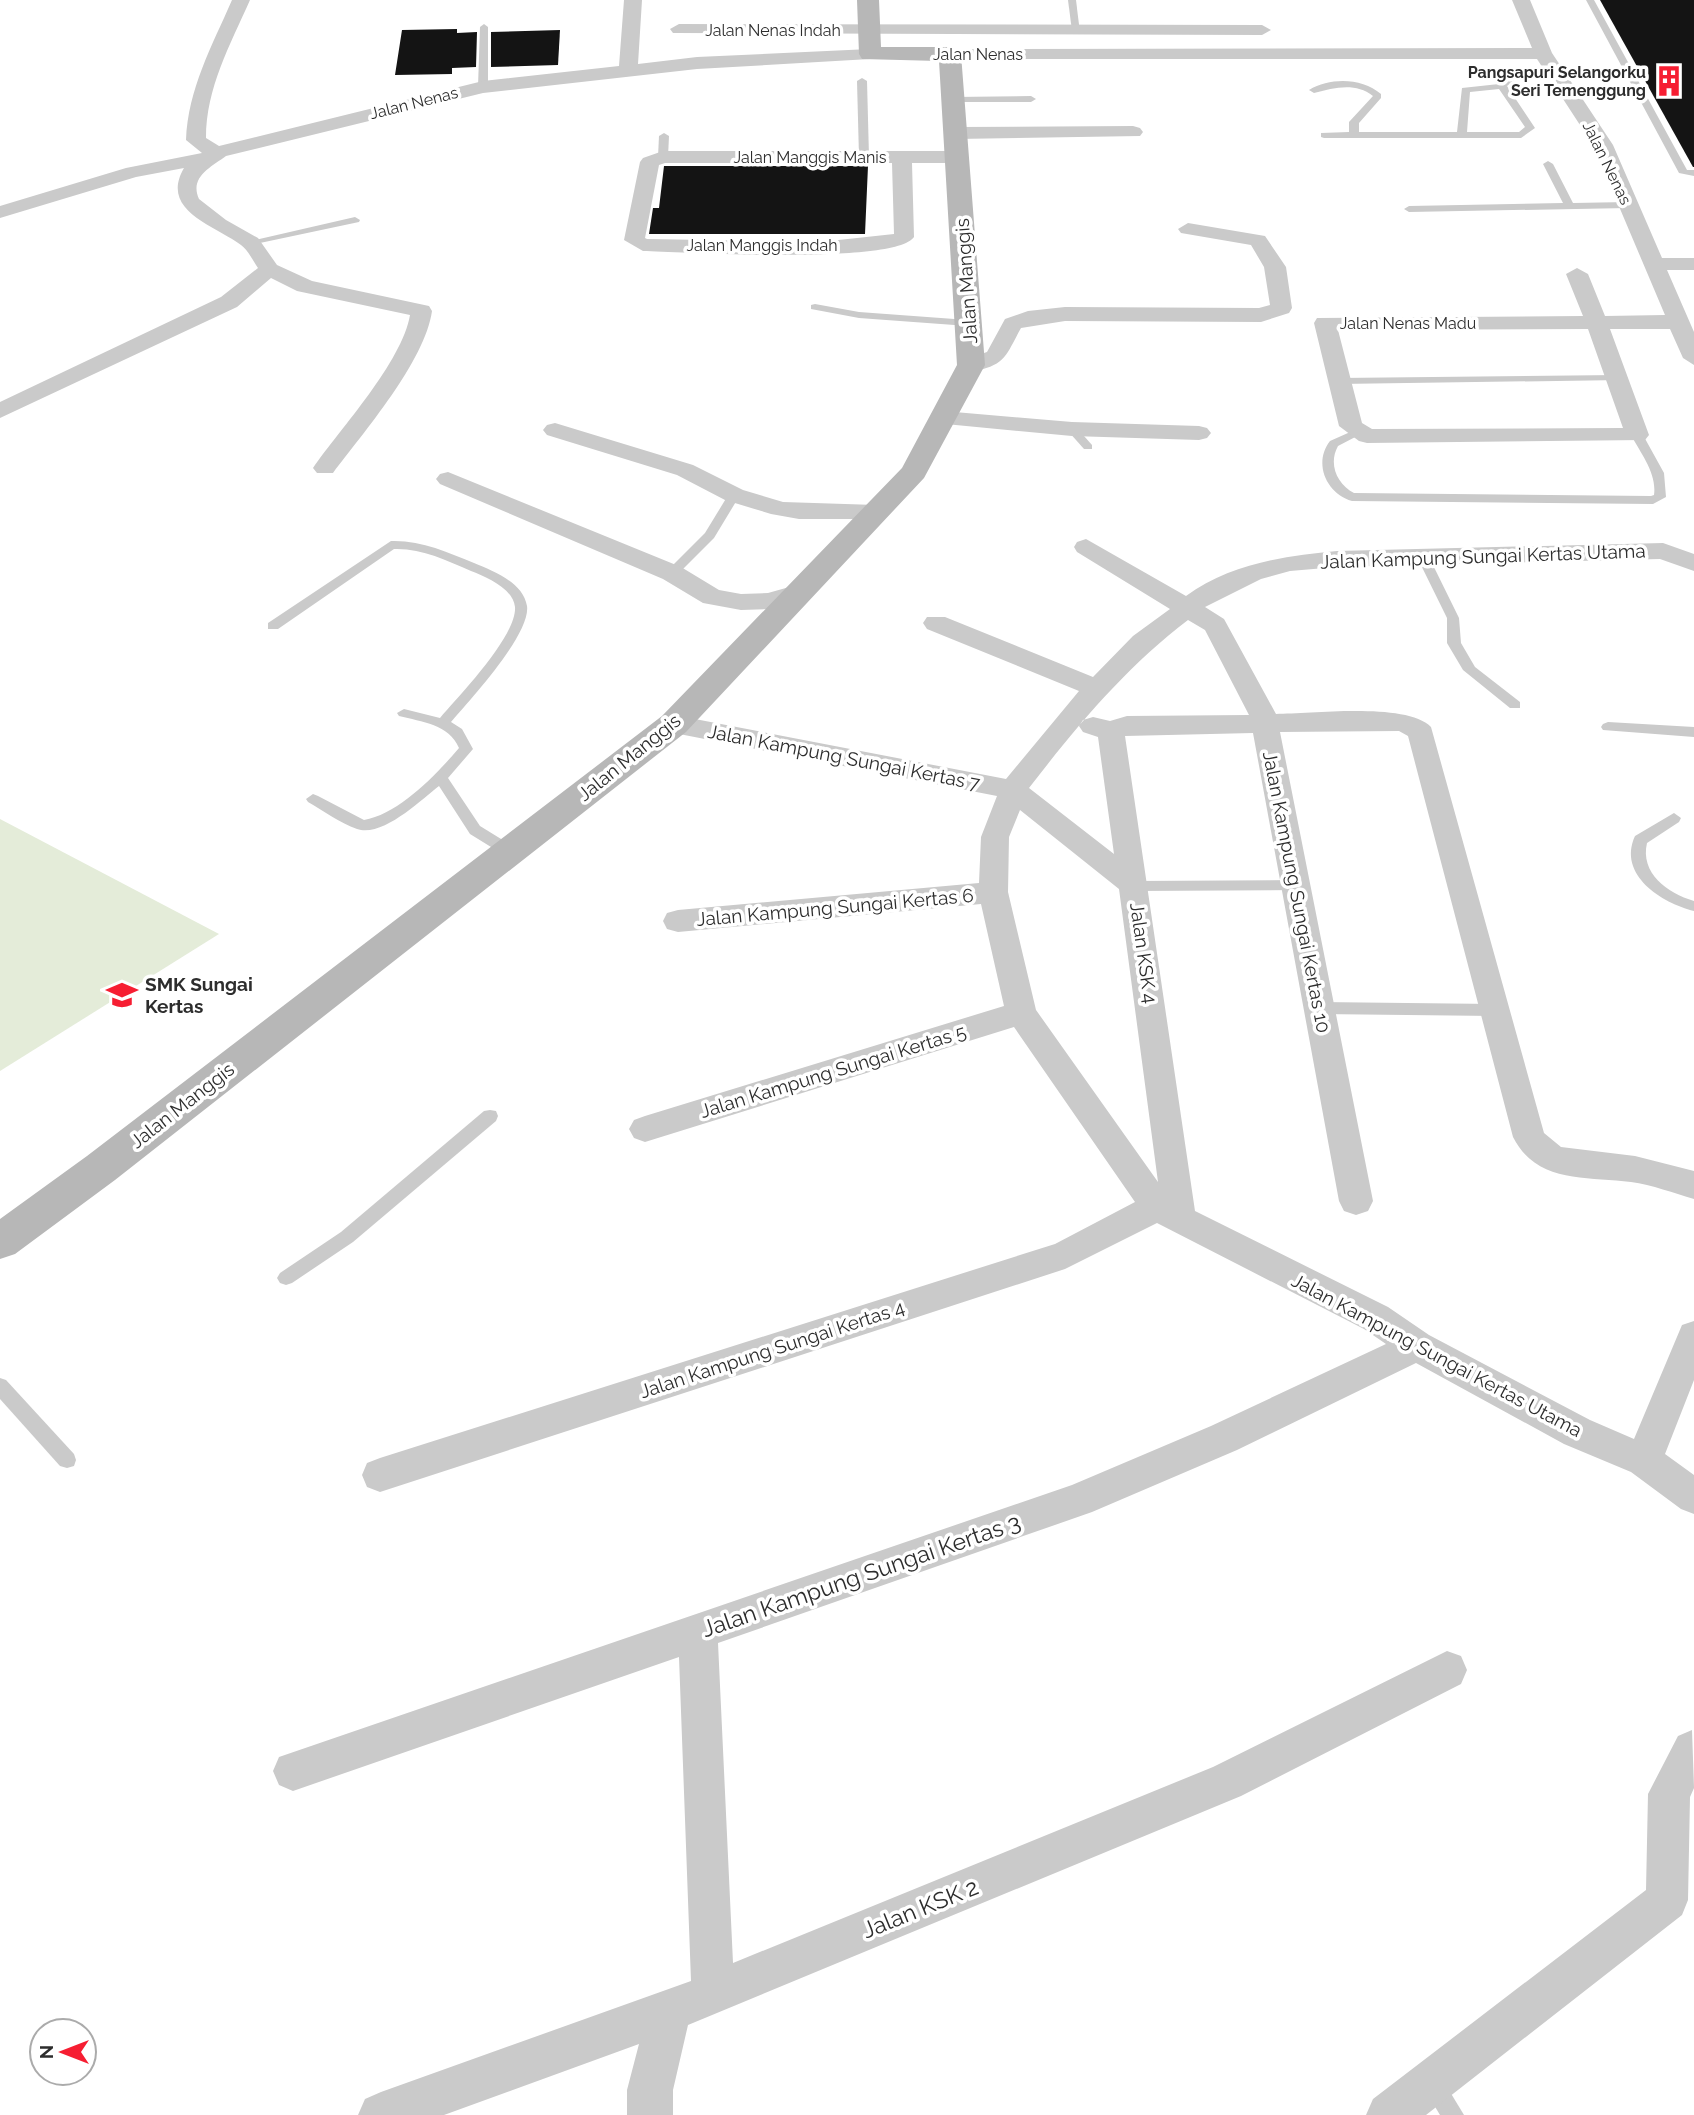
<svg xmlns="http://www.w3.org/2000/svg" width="1694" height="2115" font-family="Raleway,sans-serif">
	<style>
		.green { fill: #e4ecd9 }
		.building { fill: #141414 }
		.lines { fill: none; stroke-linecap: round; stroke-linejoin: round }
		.lane { fill: #cacaca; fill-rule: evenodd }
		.street { fill: #cacaca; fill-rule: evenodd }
		.secondary { fill: #b7b7b7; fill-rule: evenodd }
		.labels { text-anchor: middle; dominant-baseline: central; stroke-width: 7; stroke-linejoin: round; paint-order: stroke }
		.far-street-label { font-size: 16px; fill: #2d2d2d; stroke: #fff }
		.far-poi-label { font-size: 16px; font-weight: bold; fill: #2d2d2d; stroke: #fff; text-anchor: end }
		.street-label { font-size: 19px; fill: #2d2d2d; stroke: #fff }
		.poi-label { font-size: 19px; font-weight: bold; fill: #2d2d2d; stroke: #fff; text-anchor: start }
		.near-street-label { font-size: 23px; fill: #2d2d2d; stroke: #fff }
	</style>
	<rect width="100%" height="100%" fill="#fff"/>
	<path class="green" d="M0,819l219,115 -219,137z"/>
	<g class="building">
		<path d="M1600,0h94v167h-1z"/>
		<path d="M457,29v4l20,-1 -1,35 -24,1v6l-57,1 7,-45z"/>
		<path d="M560,30l-2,35 -67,2v-35z"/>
		<path d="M664,166h204l-3,68h-216l4,-26h6z"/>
	</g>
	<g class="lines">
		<g class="lane">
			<path d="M1068,0h8l4,33 -8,-2z"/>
			<path d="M1586,0h8l93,170h7v6l-15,-3z"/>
			<path d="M484,24l4,3v60l-5,3 -5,-3 2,-60z"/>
			<path d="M1554,67l3,1v4l-37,3 -13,11 28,42 -14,10h-197l-3,-1v-4l28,-1v-10l24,-26c-18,-14 -39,-8 -59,-3l-5,-3c22,-13 53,-12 72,4v4l-22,25v9h98l5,-44 37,-4c11,-19 36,-16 55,-17zM1499,89l26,38 -6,5h-52l3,-40z"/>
			<path d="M862,78l5,3 2,76 -5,3 -5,-3 -2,-76z"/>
			<path d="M953,97l78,-1 5,3 -5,3h-81v-4z"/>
			<path d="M664,133l5,3 -1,21 -5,3 -5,-3 1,-21z"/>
			<path d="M1548,161l5,3 20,39 55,-1 5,3 -5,3 -219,4 -5,-3 5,-3 154,-3 -20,-39z"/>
			<path d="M355,217l5,3 -1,2 -108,23 -5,-3z"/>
			<path d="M815,304l44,8 109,8 5,3 -5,3 -109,-8 -48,-9v-4z"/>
			<path d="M1618,375l4,1v4l-283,4 -6,-3 6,-3z"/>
			<path d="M1072,426l4,1 16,18v4h-8l-16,-18v-4z"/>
			<path d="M1357,429l6,3 -2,2 -23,12c-10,18 -1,38 16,47l297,3 3,-1c3,-22 -13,-41 -23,-60l6,-3 6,3 21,38 2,24 -13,7 -301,-3c-26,-8 -39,-38 -22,-60z"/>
			<path d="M734,491l6,4 -26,43 -38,38h-8v-6l37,-37 25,-41z"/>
			<path d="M391,541c30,-1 56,11 83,22 19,8 49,19 53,43 4,28 -57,94 -76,116l11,7 11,20 -25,29 32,48 34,21 2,4 -2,4h-10l-34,-21 -31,-48c-18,14 -57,52 -82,43 -17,-6 -33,-18 -49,-27l-2,-3 7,-5 5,2 46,24c35,-6 73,-46 95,-72 -10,-24 -37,-26 -60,-32l-2,-3 7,-4 36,9c19,-22 77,-82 75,-111 -2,-19 -29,-30 -44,-36 -25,-11 -50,-23 -77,-22l-116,80h-10v-6z"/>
			<path d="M1422,551l6,4 31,63 2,25 14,24 45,35v6h-10l-47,-38 -16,-27v-25l-31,-63z"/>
			<path d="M1608,722l86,5v10l-91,-7 -2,-3 2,-3z"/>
			<path d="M1674,813l7,5 -2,4 -32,21c-7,30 20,50 47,58v10c-32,-8 -77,-36 -59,-75z"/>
			<path d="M1297,880l7,5 -7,5 -162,1 -7,-5 7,-5z"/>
			<path d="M1319,1002l176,2 8,6 -8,6 -176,-2 -8,-6z"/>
			<path d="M490,1110l6,1 2,5 -2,5 -143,121 -61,41 -6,2 -6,-2 -3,-5 3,-5 61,-41 143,-121z"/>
			<path d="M0,1378l6,2 68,74 2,6 -2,6 -7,2 -7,-2 -60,-67z"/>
			<path d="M1433,2074l8,3 23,38h-24l-18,-30 3,-8z"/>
		</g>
		<g class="street">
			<path d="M232,0h18c-20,45 -44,88 -44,138l13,8 264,-65 136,-15 5,-66h18l-4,64 59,-7 173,-8 9,5 -9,5 -173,10 -214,24 -257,63c-15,11 -37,21 -27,43l27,21 32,18 19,27 35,16 117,25 3,5c-7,50 -68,121 -99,162h-16l-4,-5c28,-40 89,-106 97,-153l-113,-24 -26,-13 -34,29 -237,111v-16l221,-105 37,-29c-5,-7 -10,-18 -17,-23 -26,-20 -82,-34 -57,-77l-48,9 -136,41v-12l126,-38 76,-15 -16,-13c2,-51 26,-94 46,-140z"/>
			<path d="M1512,0h18l22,53 61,92 49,113h32v12h-27l27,62v33l-11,-7 -13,-29h-60l39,106 -4,5 -278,3 -8,-2 -20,-15 -25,-103 3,-5 266,-2 -17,-42 11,-6 11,6 17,42 60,-1 -72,-170 -56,-86h-587l-9,-5 9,-5 582,-1zM1588,329l35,99 -251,1 -10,-6 -24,-93z"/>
			<path d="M679,24l583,1 9,5 -9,5 -589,-2 -3,-4z"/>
			<path d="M1133,126l7,2 3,4 -3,4 -184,3 -10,-6 10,-6z"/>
			<path d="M663,151h295l10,6 -10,6h-46l2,74c-19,28 -230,15 -271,14l-19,-11 16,-78 3,-4zM665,163h227l2,71 -74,8 -173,-3 -2,-1 14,-73z"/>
			<path d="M1188,223l77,13 21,31 6,41 -3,5 -28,9 -196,-1 -44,7c-16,29 -15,37 -50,44l-11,-7 3,-5 24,-8 18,-33 23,-8 37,-4 194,1 11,-3 -6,-38 -13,-22 -70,-12 -3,-4z"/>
			<path d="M943,411l129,11 127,4 8,2 4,5 -4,5 -8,2 -127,-4 -137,-13 -4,-5 4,-5z"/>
			<path d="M555,423l138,42 50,25 40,12 93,3 9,2 3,5 -3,5 -9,2h-77l-28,-5 -46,-14 -48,-25 -130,-40 -4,-5 4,-5z"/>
			<path d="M448,472l233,95 38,23 22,4 27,-1 32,-9 9,2 4,6 -4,6 -40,11 -28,1 -38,-7 -40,-24 -223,-95 -4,-5 4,-5z"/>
			<path d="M1086,539l100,57c44,-32 98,-40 151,-45l326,-8 31,11v17l-34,-12 -323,8 -47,4 -29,8 -56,28 19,12 52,95c36,0 130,-12 155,13l113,406 17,14 74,9 59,15v28c-20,-6 -42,-14 -63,-17 -45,-6 -94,2 -118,-45l-105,-401 -9,-5 -119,1 93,469 -5,10 -12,4 -12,-4 -5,-10 -86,-468 -128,3 70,475 193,96 41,28 161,85 44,19 48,-114 12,-4v59l-29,74 29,21v39l-13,-5 -50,-37 -67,-28 -148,-81 -179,87 -145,62 -374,131 15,320 480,-196 234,-116 14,5 6,14 -6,14 -220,112 -553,229 -15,65v25h-46v-25l12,-46 -195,71h-86l7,-16 16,-7 310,-111 -12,-324 -386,134 -14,-6 -6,-14 6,-14 793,-272 139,-59 175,-82 -22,-15 -207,-106 -92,46 -685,223 -13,-5 -5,-12 5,-12 13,-5 675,-214 80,-42 -121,-175 -369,115 -11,-4 -5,-9 5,-9 11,-4 359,-110 -23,-102 -303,28 -11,-3 -4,-8 4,-8 11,-3 301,-27 2,-46 16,-41 -323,-63 -10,-3 -4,-6 4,-6 10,-3 332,64 73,-88 -152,-62 -4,-6 4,-6h18l148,60 40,-41 37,-27 -93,-57 -3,-5 3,-5zM1188,620l17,10 44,85 -122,1 -17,5 -17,-4 -10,3 -4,6 4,6 15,5 16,117 -85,-66c48,-62 97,-121 159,-168zM1020,810l99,79 39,293 -122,-172 -28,-118 1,-55z"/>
			<path d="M1692,1730l2,58 -4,9 -2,103 -6,15 -256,200h-60l7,-16 273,-209 2,-96 30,-58z"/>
		</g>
		<path class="secondary" d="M857,0h22l2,47h69l11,7 24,311 -61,113 -238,254 -571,448 -100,74 -15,5v-40l87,-63 575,-440 240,-248 55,-103 -18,-304 -77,-2 -3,-5z"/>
	</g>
	<defs>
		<symbol id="building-bare" viewBox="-9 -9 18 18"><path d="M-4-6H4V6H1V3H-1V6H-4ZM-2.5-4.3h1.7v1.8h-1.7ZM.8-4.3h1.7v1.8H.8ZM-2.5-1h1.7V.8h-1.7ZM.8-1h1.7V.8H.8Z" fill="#f61e32" stroke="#fff" stroke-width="2.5" paint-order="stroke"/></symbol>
		<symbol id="school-bare" viewBox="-9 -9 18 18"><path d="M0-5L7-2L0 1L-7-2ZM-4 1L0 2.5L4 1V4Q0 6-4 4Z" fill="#f61e32" stroke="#fff" stroke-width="2.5" paint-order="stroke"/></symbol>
	</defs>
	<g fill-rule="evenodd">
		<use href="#building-bare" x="1647" y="59" width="44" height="44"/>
		<use href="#school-bare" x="100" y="973" width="44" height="44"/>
	</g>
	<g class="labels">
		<g class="far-street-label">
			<text x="773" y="30">Jalan Nenas Indah</text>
			<text x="978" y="54">Jalan Nenas</text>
			<text transform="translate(414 103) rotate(-14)">Jalan Nenas</text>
			<text x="810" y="157">Jalan Manggis Manis</text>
			<text transform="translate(1607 163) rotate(64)">Jalan Nenas</text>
			<text x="762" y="245">Jalan Manggis Indah</text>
			<text x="1408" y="323">Jalan Nenas Madu</text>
		</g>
		<g class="far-poi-label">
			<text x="1646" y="72">Pangsapuri Selangorku<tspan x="1646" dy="18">Seri Temenggung</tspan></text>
		</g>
		<g class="street-label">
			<text transform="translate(966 281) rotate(-94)">Jalan Manggis</text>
			<text transform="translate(1483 556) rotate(-2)">Jalan Kampung Sungai Kertas Utama</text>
			<text transform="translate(629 757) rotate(-39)">Jalan Manggis</text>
			<text transform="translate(844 757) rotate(11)">Jalan Kampung Sungai Kertas 7</text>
			<text transform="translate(1297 892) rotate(79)">Jalan Kampung Sungai Kertas 10</text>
			<text transform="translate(835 907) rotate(-5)">Jalan Kampung Sungai Kertas 6</text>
			<text transform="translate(1144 953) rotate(82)">Jalan KSK 4</text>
			<text transform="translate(833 1071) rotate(-17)">Jalan Kampung Sungai Kertas 5</text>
			<text transform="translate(182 1105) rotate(-38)">Jalan Manggis</text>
			<text transform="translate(772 1349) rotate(-18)">Jalan Kampung Sungai Kertas 4</text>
			<text transform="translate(1437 1355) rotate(28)">Jalan Kampung Sungai Kertas Utama</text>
		</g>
		<g class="poi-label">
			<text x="145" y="984">SMK Sungai<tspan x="145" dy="22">Kertas</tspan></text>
		</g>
		<g class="near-street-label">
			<text transform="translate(861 1575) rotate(-19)">Jalan Kampung Sungai Kertas 3</text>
			<text transform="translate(920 1908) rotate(-22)">Jalan KSK 2</text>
		</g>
	</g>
	<g transform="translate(63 2052) rotate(270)"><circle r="33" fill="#ffffff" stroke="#ababab" stroke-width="2"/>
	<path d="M0-5L12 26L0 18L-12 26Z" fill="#f61e32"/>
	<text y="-10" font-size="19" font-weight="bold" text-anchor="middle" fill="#2d2d2d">N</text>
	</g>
</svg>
